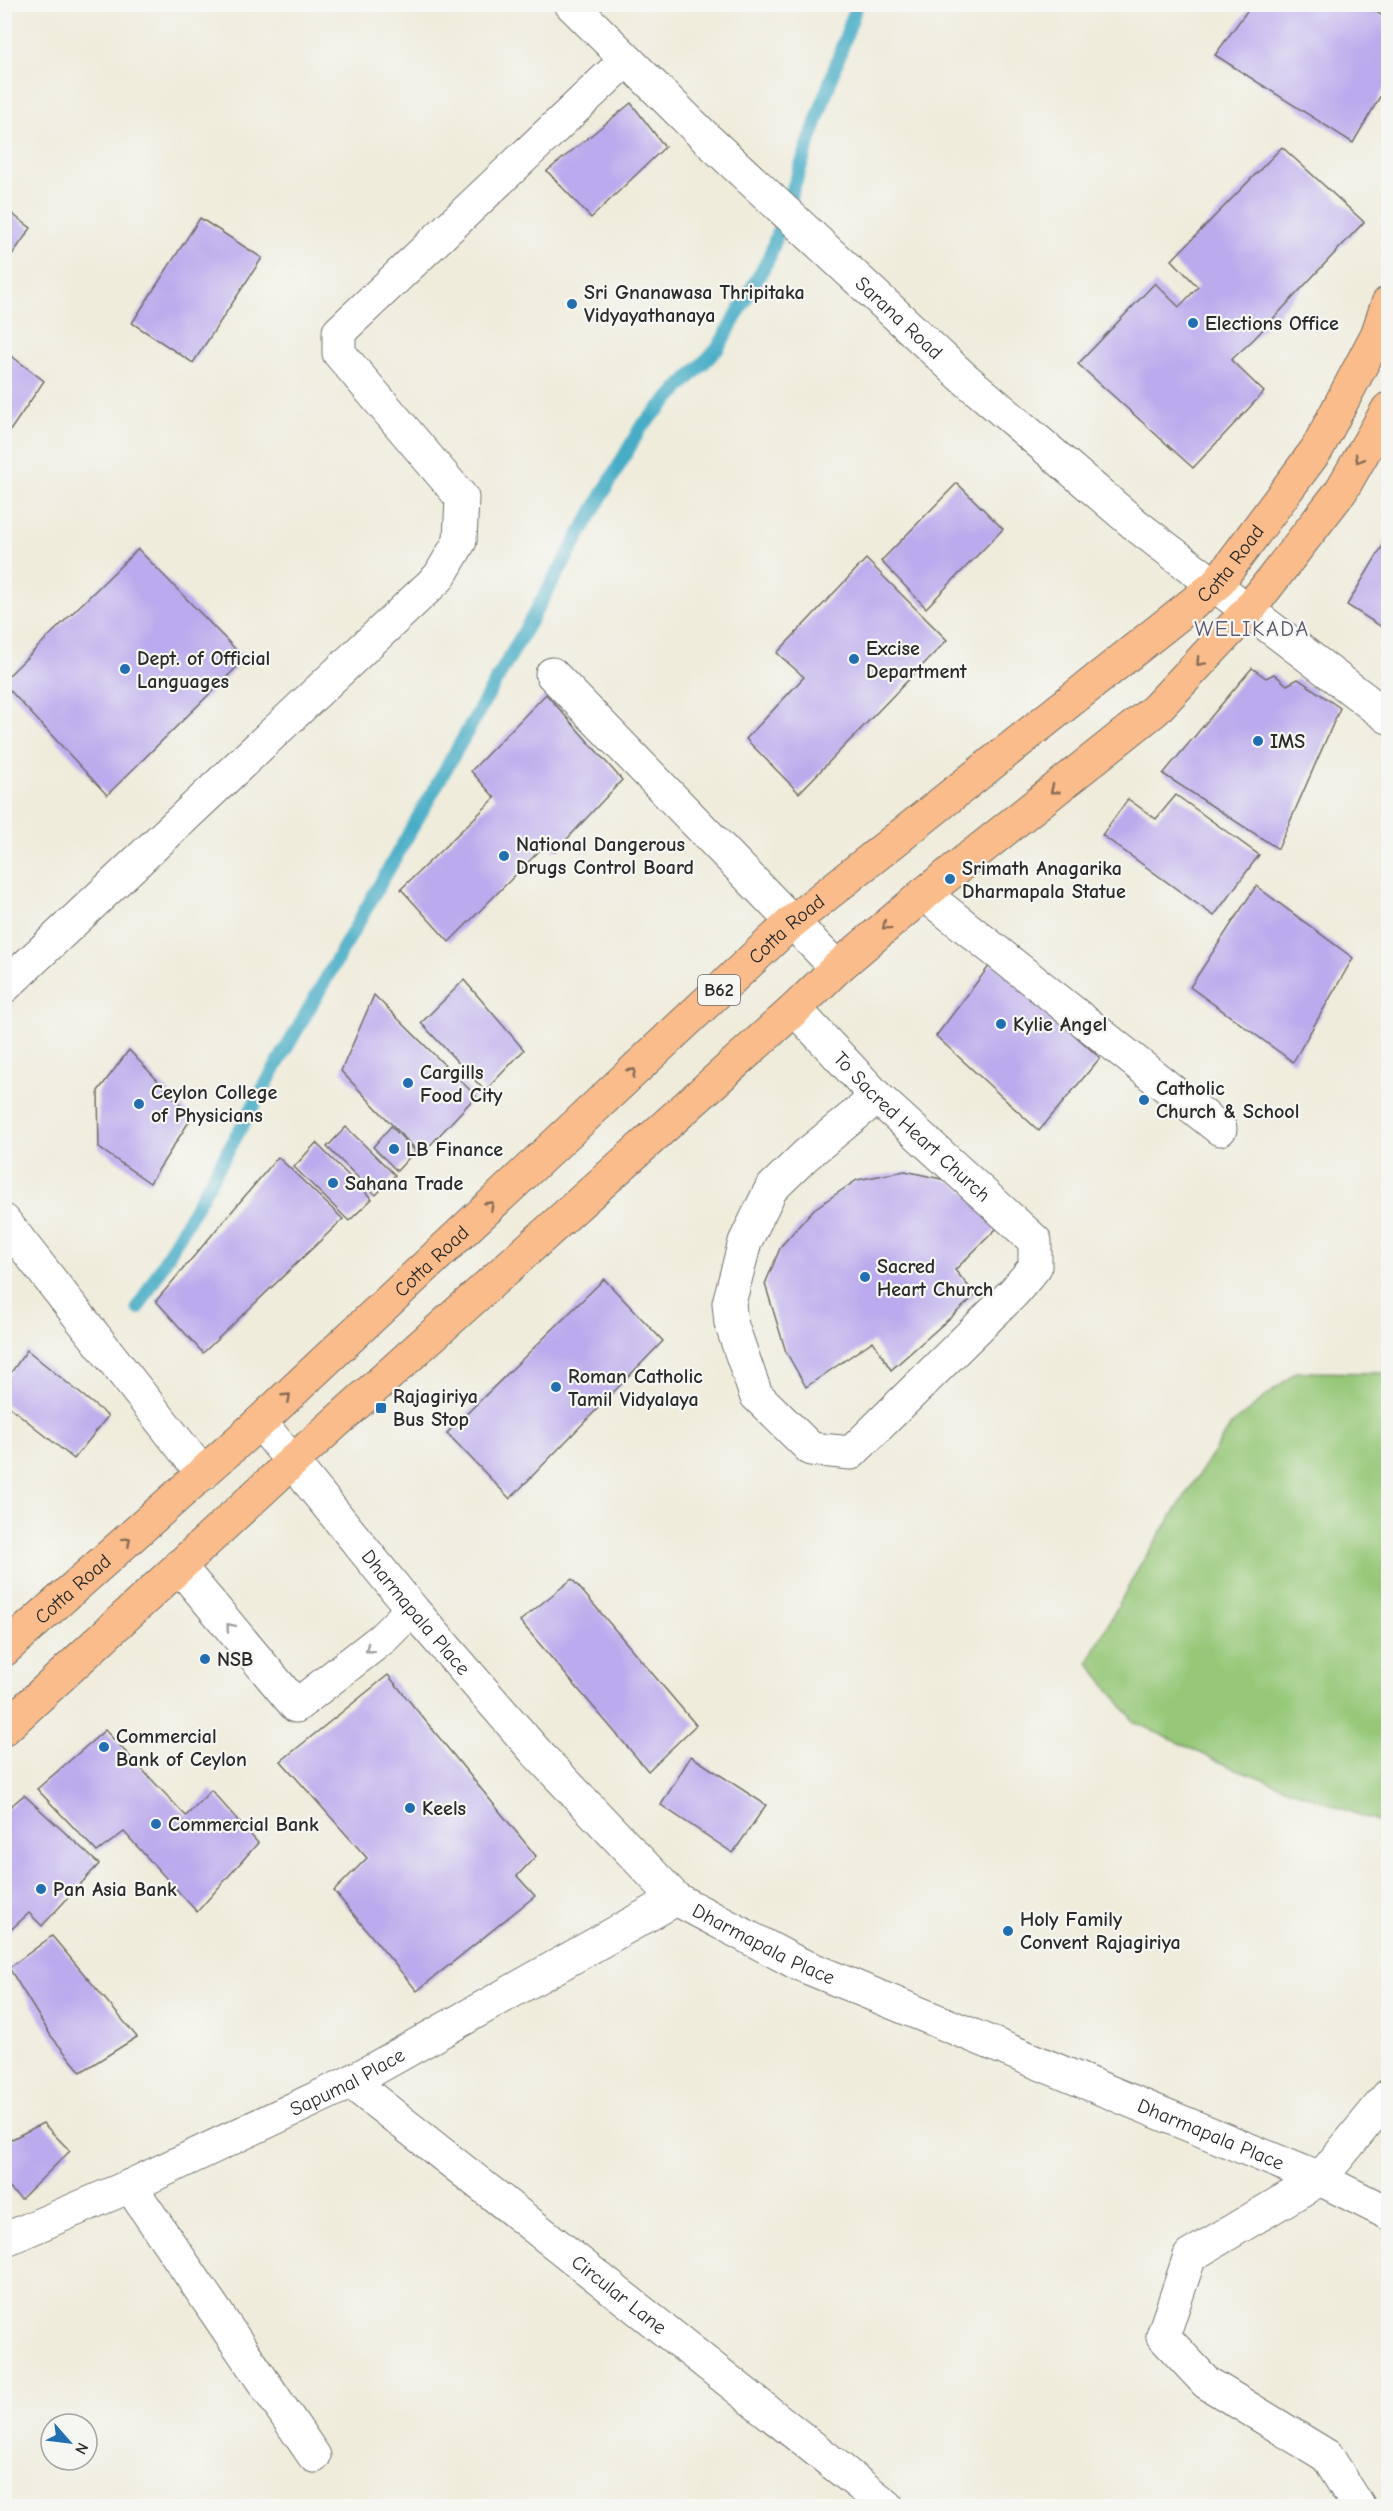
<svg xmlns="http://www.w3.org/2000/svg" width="1393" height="2511" font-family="'Comic Neue',sans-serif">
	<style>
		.green { fill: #96c878; stroke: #607a52; stroke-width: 1.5 }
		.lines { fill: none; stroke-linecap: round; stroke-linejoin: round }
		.stream { stroke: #46adc6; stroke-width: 14 }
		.building { fill: #bbaaed }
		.minor-casing { stroke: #706f69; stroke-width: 35 }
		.major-casing { stroke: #706f69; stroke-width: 35 }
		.minor { stroke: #fff; stroke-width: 33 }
		.major { stroke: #f9bc8a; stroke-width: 33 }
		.oneway { stroke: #886c56 }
		.oneway2 { stroke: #a0a0a0 }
		.poi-dot { fill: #1f6fb2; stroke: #f6f6f2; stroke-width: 2 }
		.labels { text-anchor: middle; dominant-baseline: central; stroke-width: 4.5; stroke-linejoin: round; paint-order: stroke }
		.shield { fill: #f6f6f2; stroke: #686867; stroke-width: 1.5 }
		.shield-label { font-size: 18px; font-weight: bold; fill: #2b2b2b }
		.poi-label { font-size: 20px; font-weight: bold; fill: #2b2b2b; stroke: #f6f6f2; text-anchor: start }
		.street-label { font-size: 20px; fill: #2b2b2b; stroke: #f6f6f2 }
		.quarter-label { font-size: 22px; letter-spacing: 1.5px; fill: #5d576f; stroke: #f6f6f2 }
	</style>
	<rect width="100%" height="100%" fill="#f6f6f2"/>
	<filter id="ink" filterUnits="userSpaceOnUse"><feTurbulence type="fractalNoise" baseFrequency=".0167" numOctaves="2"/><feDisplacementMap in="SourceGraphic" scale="12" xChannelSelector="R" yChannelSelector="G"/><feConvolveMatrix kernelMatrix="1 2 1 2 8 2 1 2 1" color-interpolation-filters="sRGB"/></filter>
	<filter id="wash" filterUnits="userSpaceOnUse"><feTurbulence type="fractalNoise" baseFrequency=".008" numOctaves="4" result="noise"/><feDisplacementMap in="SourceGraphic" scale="24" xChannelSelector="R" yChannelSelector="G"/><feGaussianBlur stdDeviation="1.35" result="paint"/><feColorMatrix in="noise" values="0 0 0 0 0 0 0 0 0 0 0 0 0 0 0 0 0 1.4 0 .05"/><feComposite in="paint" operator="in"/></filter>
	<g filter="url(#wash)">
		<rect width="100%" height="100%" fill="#efecdb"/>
		<path class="green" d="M1296,1372l92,1v453l-162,-61 -92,-43 -46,-60 51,-95 92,-142z"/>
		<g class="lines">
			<path class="stream" d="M138,1308l503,-881 77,-79 51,-90 88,-254"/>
		</g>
		<g id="blocks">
			<g class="building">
				<path d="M1252,4h111l25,15v64l-35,60 -138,-88z"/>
				<path d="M631,103l34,44 -74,71 -44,-47z"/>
				<path d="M1282,147l82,75 -110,117 -23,21 33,32 -71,76 -115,-104 77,-81 24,24 19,-20 -26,-27z"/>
				<path d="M4,208l27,20 -27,38z"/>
				<path d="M200,218l62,40 -69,105 -61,-40z"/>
				<path d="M5,351l39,30 -39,57z"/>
				<path d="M957,483l46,46 -77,79 -45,-47z"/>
				<path d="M1388,537v94l-41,-26z"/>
				<path d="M138,549l107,110 -138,136 -102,-110v-6z"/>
				<path d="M866,559l81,81 -148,153 -53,-54 58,-62 -27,-24z"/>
				<path d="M1252,668l14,10 8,-4 13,11 11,-6 42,29 -62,141 -115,-75z"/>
				<path d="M546,694l76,86 -67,72 -9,-8 -97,98 -48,-53 94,-91 -24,-27z"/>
				<path d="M1176,795l83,60 -45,61 -112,-81 26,-36 28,20z"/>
				<path d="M1256,886l97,72 -60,104 -103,-75z"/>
				<path d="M993,961l107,97 -61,73 -103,-95z"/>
				<path d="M464,980l60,70 -39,41 -64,-68z"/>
				<path d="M374,995l102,101 -55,59 -80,-84z"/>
				<path d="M129,1050l63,67 -42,66 -51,-35 -1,-57z"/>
				<path d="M391,1126l24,25 -18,20 -24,-24z"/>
				<path d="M346,1127l49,48 -19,20 -49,-48z"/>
				<path d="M316,1143l56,56 -23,22 -55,-54z"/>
				<path d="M278,1157l65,62 -140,134 -47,-52z"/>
				<path d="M905,1171l45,10 55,39 -50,50 21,25 -85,75 -18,-29 -67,46 -20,-35 -21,-68 16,-38 33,-37 43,-29z"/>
				<path d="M604,1279l59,62 -153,158 -63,-66z"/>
				<path d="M27,1350l81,66 -34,43 -69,-56v-22z"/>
				<path d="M572,1579l124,146 -48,46 -128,-150z"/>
				<path d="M388,1675l148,181 -19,20 18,20 -118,95 -83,-100 33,-33 -86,-97z"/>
				<path d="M105,1730l81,86 25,-26 47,53 -61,69 -73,-80 -27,20 -60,-63z"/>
				<path d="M691,1756l75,49 -33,48 -72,-48z"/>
				<path d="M24,1795l75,69 -57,62 -13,-13 -25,23v-124z"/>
				<path d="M52,1936l85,101 -56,35 -30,-36 -42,-68z"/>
				<path d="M43,2123l27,28 -49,48 -17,-16v-50l8,6z"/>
			</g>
		</g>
	</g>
	<g filter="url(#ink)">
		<use href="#blocks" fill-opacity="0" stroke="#706f69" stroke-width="1.5"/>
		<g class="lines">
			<defs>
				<g id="minor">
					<path id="s1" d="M571,4l135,134 257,239 174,149 251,191"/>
					<path d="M552,674l285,294"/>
					<path d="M924,894l296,235"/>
					<path d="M4,987l435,-410 21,-36 2,-43 -123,-145v-21l287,-272"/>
					<path id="s2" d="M795,1009l82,88 158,144v26l-21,25 -163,161 -40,-4 -55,-54 -25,-72 -2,-20 16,-61 26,-53 35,-34 71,-58"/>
					<path d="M4,1221l199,253"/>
					<path id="s3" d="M260,1422l152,187 124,143 140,147 121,64 523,216 68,34"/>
					<path d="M179,1566l117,140 87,-68 29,-29"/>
					<path id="s4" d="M351,2082l536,424"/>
					<path d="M130,2186l184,270"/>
					<path id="s5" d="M4,2240l126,-54 221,-104 325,-183"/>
					<path d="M1358,2506l-31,-50 -120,-73 -44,-47 27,-80 130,-77 68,-83"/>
				</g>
				<g id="major">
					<path id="s6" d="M4,1650l256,-228 532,-500 424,-337 101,-136 60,-114 11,-32"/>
					<path d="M4,1729l289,-268 502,-452 42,-41 87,-74 231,-184 92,-98 94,-121 47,-82"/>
				</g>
			</defs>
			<use href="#minor" class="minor-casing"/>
			<use href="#major" class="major-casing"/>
			<use href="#minor" class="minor"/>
			<use href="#major" class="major"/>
		</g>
		<defs><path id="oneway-chevron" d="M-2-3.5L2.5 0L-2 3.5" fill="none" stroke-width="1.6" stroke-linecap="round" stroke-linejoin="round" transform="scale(1.5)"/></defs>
		<g class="oneway">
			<use href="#oneway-chevron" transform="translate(1359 459) rotate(120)"/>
			<use href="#oneway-chevron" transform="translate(1200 662) rotate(133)"/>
			<use href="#oneway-chevron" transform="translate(1054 790) rotate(141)"/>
			<use href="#oneway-chevron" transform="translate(886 926) rotate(140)"/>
			<use href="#oneway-chevron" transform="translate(632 1072) rotate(-43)"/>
			<use href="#oneway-chevron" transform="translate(490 1205) rotate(-43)"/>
			<use href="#oneway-chevron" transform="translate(287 1397) rotate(-43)"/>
			<use href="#oneway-chevron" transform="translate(127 1541) rotate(-42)"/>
		</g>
		<g class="oneway2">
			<use href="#oneway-chevron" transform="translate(230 1627) rotate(-130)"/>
			<use href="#oneway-chevron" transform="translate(369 1649) rotate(142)"/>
		</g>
	</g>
	<g class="poi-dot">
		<circle cx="572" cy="304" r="6"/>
		<circle cx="1193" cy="323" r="6"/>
		<circle cx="854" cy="659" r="6"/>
		<circle cx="125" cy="669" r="6"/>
		<circle cx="1258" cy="741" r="6"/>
		<circle cx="504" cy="856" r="6"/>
		<circle cx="950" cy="879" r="6"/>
		<circle cx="1001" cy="1024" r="6"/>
		<circle cx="408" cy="1083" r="6"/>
		<circle cx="1144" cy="1100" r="6"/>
		<circle cx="139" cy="1104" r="6"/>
		<circle cx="394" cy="1149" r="6"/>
		<circle cx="333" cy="1183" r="6"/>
		<circle cx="865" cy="1277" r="6"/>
		<circle cx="556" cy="1387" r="6"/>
		<rect x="375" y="1402" width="12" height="12" rx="3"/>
		<circle cx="205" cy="1659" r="6"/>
		<circle cx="104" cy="1747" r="6"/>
		<circle cx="410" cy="1808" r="6"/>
		<circle cx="156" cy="1824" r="6"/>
		<circle cx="41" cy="1889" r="6"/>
		<circle cx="1008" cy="1931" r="6"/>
	</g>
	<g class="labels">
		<rect class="shield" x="698" y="975" width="42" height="30" rx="4.5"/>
		<g class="shield-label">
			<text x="719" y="990">B62</text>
		</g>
		<g class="poi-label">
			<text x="584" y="292">Sri Gnanawasa Thripitaka<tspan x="584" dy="23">Vidyayathanaya</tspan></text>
			<text x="1205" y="323">Elections Office</text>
			<text x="866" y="648">Excise<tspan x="866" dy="23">Department</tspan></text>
			<text x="137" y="658">Dept. of Official<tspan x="137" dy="23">Languages</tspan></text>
			<text x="1270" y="741">IMS</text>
			<text x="516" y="844">National Dangerous<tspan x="516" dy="23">Drugs Control Board</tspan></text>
			<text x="962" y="868">Srimath Anagarika<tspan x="962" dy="23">Dharmapala Statue</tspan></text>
			<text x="1013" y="1024">Kylie Angel</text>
			<text x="420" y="1072">Cargills<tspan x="420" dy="23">Food City</tspan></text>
			<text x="1156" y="1088">Catholic<tspan x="1156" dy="23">Church &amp; School</tspan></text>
			<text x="151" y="1092">Ceylon College<tspan x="151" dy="23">of Physicians</tspan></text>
			<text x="406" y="1149">LB Finance</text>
			<text x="345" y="1183">Sahana Trade</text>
			<text x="877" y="1266">Sacred<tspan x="877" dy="23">Heart Church</tspan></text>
			<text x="568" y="1376">Roman Catholic<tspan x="568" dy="23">Tamil Vidyalaya</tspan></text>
			<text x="393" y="1396">Rajagiriya<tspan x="393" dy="23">Bus Stop</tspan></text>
			<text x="217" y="1659">NSB</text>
			<text x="116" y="1736">Commercial<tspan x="116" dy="23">Bank of Ceylon</tspan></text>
			<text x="422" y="1808">Keels</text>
			<text x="168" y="1824">Commercial Bank</text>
			<text x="53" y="1889">Pan Asia Bank</text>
			<text x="1020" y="1919">Holy Family<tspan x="1020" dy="23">Convent Rajagiriya</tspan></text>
		</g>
		<g class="street-label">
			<text stroke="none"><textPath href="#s1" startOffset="454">Sarana Road</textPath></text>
			<text stroke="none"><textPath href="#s6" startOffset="1640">Cotta Road</textPath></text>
			<text stroke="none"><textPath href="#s6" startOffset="1064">Cotta Road</textPath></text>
			<text stroke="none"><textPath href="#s2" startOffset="166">To Sacred Heart Church</textPath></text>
			<text stroke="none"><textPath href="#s6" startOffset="578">Cotta Road</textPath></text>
			<text stroke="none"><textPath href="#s6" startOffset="92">Cotta Road</textPath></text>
			<text stroke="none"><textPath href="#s3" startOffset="246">Dharmapala Place</textPath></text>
			<text stroke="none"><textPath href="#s3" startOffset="732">Dharmapala Place</textPath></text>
			<text stroke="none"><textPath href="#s5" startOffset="378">Sapumal Place</textPath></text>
			<text stroke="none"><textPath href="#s3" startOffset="1218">Dharmapala Place</textPath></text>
			<text stroke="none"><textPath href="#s4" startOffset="342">Circular Lane</textPath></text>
		</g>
		<g class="quarter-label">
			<text x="1252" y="629">WELIKADA</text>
		</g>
	</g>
	<rect width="1393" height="2511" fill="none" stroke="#f6f6f2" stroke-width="24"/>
	<g transform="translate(69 2442) rotate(118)"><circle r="28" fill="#f6f6f2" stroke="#a5a5a2" stroke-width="1.5"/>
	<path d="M0-4.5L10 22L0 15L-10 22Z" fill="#1f6fb2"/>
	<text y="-9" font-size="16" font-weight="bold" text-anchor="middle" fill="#2b2b2b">N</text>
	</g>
</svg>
